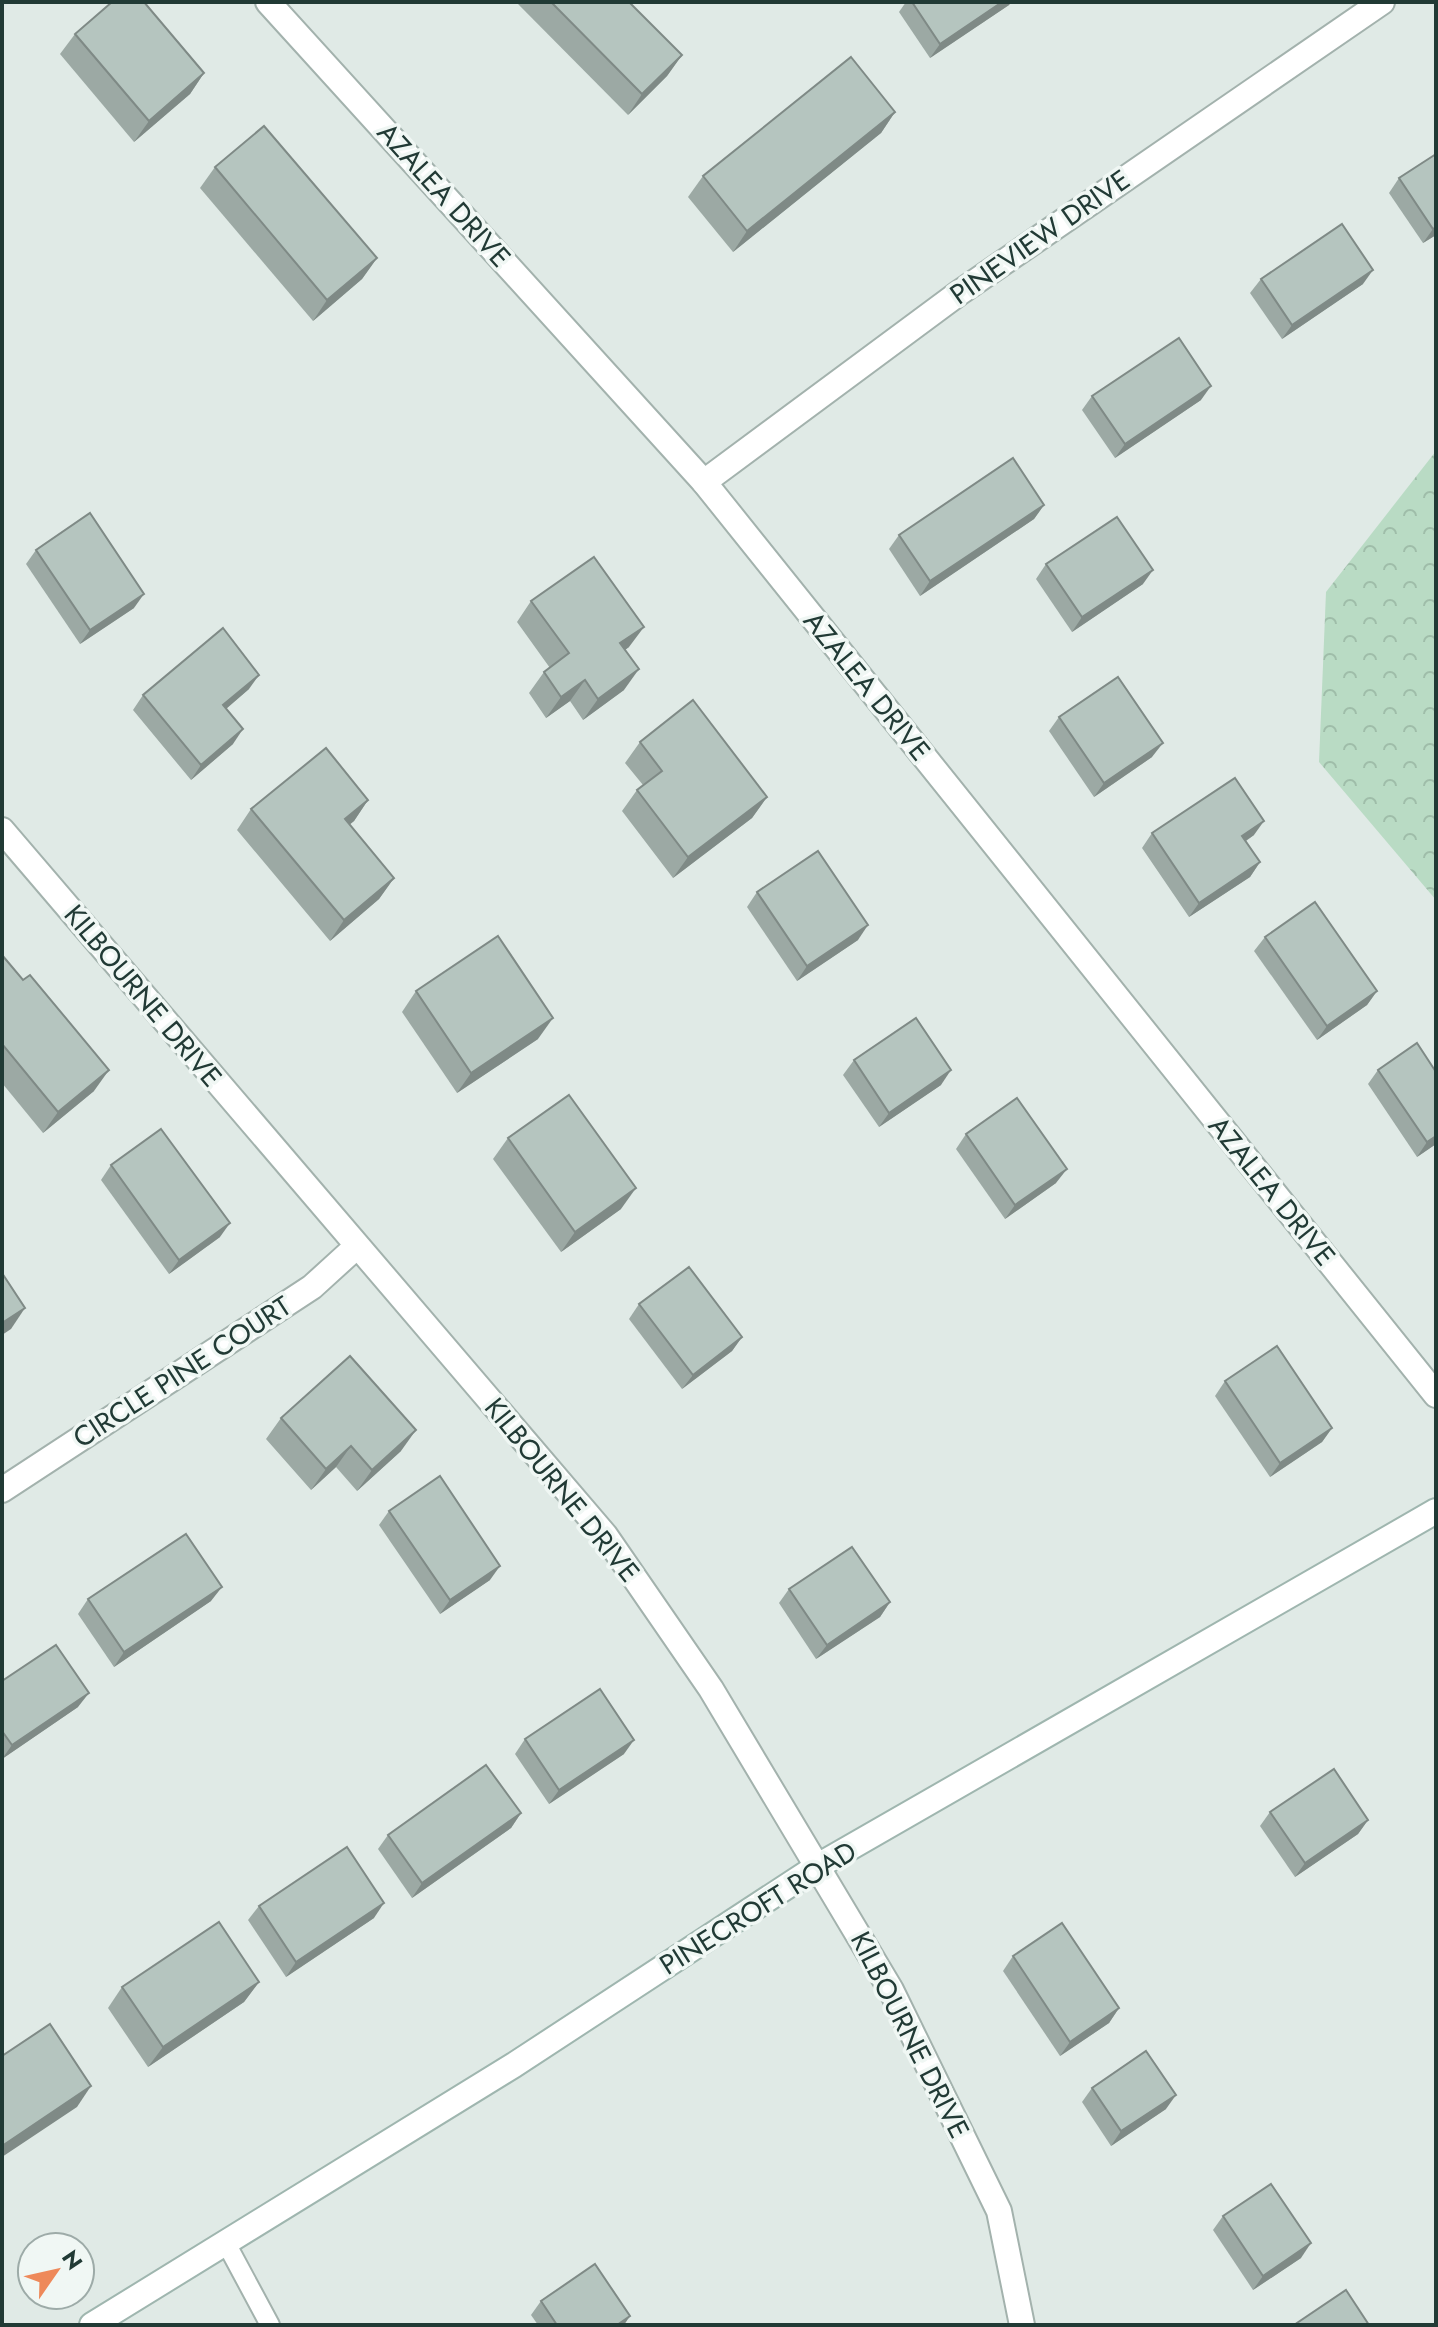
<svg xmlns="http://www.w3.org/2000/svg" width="1438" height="2327" font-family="Jost,sans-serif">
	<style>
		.forest { fill: url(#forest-crowns) }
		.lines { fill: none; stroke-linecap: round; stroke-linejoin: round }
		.lane-casing { stroke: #a3b2ad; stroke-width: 22 }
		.street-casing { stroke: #a3b2ad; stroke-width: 28 }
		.secondary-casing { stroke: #9fb6af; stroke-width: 28 }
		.lane { stroke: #fff; stroke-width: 18 }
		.street { stroke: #fff; stroke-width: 24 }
		.secondary { stroke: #fff; stroke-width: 24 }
		.wall { fill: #9ca9a4 }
		.shaded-wall { fill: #7f8a86 }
		.building { fill: #b5c5bf; stroke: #7f8a86; stroke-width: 2 }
		.labels { text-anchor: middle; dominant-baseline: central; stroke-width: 7; stroke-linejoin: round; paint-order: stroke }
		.street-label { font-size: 28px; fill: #213a35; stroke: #f0f7f4 }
	</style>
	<defs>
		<pattern id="forest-crowns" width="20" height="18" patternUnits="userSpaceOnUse" patternTransform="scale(2)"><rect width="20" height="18" fill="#b9dbc4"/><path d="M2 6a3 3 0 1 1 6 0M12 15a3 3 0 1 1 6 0" fill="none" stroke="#9fbda9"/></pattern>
	</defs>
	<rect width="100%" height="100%" fill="#e0eae6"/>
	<path class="forest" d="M1436,451v449l-117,-138 7,-170z"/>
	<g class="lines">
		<defs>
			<path id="lane" d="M226,2243l44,82"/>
			<g id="street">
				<path d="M268,2l436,480 732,913"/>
				<path d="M704,482l255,-189 423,-291"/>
				<path d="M2,830l603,705 106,154 180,301 108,221 23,114"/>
				<path d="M2,1490l310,-203 44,-40"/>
			</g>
			<path id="secondary" d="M92,2325l422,-260 304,-199 618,-355"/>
		</defs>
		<use href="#lane" class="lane-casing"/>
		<use href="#street" class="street-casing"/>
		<use href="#secondary" class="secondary-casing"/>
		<use href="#lane" class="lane"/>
		<use href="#street" class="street"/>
		<use href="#secondary" class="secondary"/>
	</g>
	<g class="wall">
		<path d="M516,2h113l53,53 -15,21 -39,39z"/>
		<path d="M906,2h105l-2,3 -79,53 -31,-46z"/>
		<path d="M75,34l129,39 -14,21 -56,48 -74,-88z"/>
		<path d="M895,112l-14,21 -148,119 -45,-55 15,-21z"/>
		<path d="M1436,154v81l-13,8 -34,-50 10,-15z"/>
		<path d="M215,167l162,91 -15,21 -49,42 -113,-133z"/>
		<path d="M1261,279l102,5 -81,55 -32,-46z"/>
		<path d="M1092,396l109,4 -86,58 -33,-48z"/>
		<path d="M1044,505l-10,14 -114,77 -31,-47 10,-14z"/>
		<path d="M36,550l98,58 -54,36 -54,-80z"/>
		<path d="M1046,564l97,20 -71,48 -36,-53z"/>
		<path d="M531,601l98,46 -4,3 -1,40 -41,30 -13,-19 -24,17 -17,-25 15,-21 6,-4 -33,-46z"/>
		<path d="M249,689l-23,20 7,35 -42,36 -58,-70 10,-15z"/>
		<path d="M1059,717l93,40 -58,40 -45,-66z"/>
		<path d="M640,742l127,55 -15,21 -79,60 -51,-67 15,-21 6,-5 -18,-22z"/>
		<path d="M368,800l-14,21 -5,4 45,53 -15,21 -49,42 -93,-111 14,-21z"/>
		<path d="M1152,833l102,2 -8,6 14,21 -10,15 -61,40 -47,-69z"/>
		<path d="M757,892l101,48 -61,41 -50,-74z"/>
		<path d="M1265,937l112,54 -10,14 -50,35 -63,-89z"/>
		<path d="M2,955l92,136 -51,42 -41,-50z"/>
		<path d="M416,991l122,48 -81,54 -55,-81z"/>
		<path d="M854,1060l87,25 -62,42 -36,-52z"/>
		<path d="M1378,1070l58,74 -19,13 -49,-73z"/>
		<path d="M966,1134l90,49 -51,36 -49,-70z"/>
		<path d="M508,1138l113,71 -60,43 -68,-93z"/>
		<path d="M111,1165l109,72 -51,37 -68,-94z"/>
		<path d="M639,1304l103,33 -10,14 -50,38 -53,-70z"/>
		<path d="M1225,1381l107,47 -10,14 -52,35 -55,-81z"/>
		<path d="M281,1418l120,33 -44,40 -21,-24 -25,23 -45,-51z"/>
		<path d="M389,1511l101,69 -50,34 -61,-89z"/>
		<path d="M789,1589l101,13 -10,15 -64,42 -37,-56z"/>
		<path d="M88,1599l123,2 -97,66 -36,-53z"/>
		<path d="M2,1681l76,26 -76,52z"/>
		<path d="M525,1739l99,15 -75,50 -34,-50z"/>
		<path d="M1270,1812l98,8 -10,14 -63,43 -35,-51z"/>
		<path d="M521,1813l-10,15 -99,70 -34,-49 10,-14z"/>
		<path d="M259,1906l115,12 -88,59 -38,-57z"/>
		<path d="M1013,1956l106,52 -10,15 -49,33 -57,-85z"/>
		<path d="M259,1982l-15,20 -96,65 -40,-59 14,-21z"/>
		<path d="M1092,2088l74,21 -55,37 -29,-44z"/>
		<path d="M1223,2216l78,42 -48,32 -40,-60z"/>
		<path d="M541,2301l83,24h-86l-7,-10z"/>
	</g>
	<g class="shaded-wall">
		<path d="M1002,2h9l-2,3 -79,53 10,-14z"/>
		<path d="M682,55l-15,21 -39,39 14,-21z"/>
		<path d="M204,73l-14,21 -56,48 15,-21z"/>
		<path d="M895,112l-14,21 -148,119 14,-21z"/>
		<path d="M1436,227v8l-13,8 10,-14z"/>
		<path d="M377,258l-15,21 -49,42 14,-21z"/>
		<path d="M1373,270l-10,14 -81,55 10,-14z"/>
		<path d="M1211,386l-10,14 -86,58 10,-14z"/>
		<path d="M1044,505l-10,14 -114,77 10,-15z"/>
		<path d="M1153,570l-10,14 -71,48 10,-15z"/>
		<path d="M144,594l-10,14 -54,36 10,-14z"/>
		<path d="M644,627l-15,20 -24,17 15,-21z"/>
		<path d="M639,669l-15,21 -41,30 15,-21z"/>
		<path d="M259,675l-10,14 -36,31 10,-15z"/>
		<path d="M585,680l-15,21 -24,17 15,-21z"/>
		<path d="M243,729l-10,15 -42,36 10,-15z"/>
		<path d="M1163,743l-11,14 -58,40 10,-14z"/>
		<path d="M767,797l-15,21 -79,60 15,-21z"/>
		<path d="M368,800l-14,21 -24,19 15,-21z"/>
		<path d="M1264,821l-10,14 -22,15 10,-14z"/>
		<path d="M1260,862l-10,15 -61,40 10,-14z"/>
		<path d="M394,878l-15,21 -49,42 14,-21z"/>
		<path d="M868,925l-10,15 -61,41 10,-15z"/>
		<path d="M1377,991l-10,14 -50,35 10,-14z"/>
		<path d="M553,1018l-15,21 -81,54 14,-20z"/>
		<path d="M109,1070l-15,21 -51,42 15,-21z"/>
		<path d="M951,1070l-10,15 -62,42 10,-14z"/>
		<path d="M1436,1136v8l-19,13 10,-15z"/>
		<path d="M1067,1169l-11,14 -51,36 10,-14z"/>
		<path d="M636,1188l-15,21 -60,43 14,-20z"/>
		<path d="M230,1223l-10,14 -51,37 10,-14z"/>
		<path d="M25,1308l-14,21 -9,6v-12z"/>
		<path d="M742,1337l-10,14 -50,38 11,-14z"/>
		<path d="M1332,1428l-10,14 -52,35 10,-14z"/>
		<path d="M416,1430l-15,21 -44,40 15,-21z"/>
		<path d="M351,1446l-15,21 -25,23 15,-21z"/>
		<path d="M500,1566l-10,14 -50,34 10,-14z"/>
		<path d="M222,1587l-11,14 -97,66 10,-15z"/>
		<path d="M890,1602l-10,15 -64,42 11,-14z"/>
		<path d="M89,1693l-11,14 -76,52 10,-14z"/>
		<path d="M634,1740l-10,14 -75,50 10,-14z"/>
		<path d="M521,1813l-10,15 -99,70 10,-15z"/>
		<path d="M1368,1820l-10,14 -63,43 10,-14z"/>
		<path d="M384,1903l-10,15 -88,59 10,-15z"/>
		<path d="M259,1982l-15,20 -96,65 15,-20z"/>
		<path d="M1119,2008l-10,15 -49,33 10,-14z"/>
		<path d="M91,2086l-14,21 -75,50v-11z"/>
		<path d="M1176,2095l-10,14 -55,37 10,-15z"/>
		<path d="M1311,2243l-10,15 -48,32 10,-14z"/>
		<path d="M630,2316l-6,9h-7z"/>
	</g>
	<g class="building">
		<path d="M112,2h32l60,71 -55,48 -74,-87z"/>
		<path d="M551,2h78l53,53 -40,39z"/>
		<path d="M912,2h90l-62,42z"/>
		<path d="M851,57l44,55 -148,119 -44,-55z"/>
		<path d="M264,126l113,132 -50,42 -112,-133z"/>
		<path d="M1436,154v73l-3,2 -34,-51z"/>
		<path d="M1342,224l31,46 -81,55 -31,-46z"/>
		<path d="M1179,338l32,48 -86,58 -33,-48z"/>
		<path d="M1013,458l31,47 -114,76 -31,-46z"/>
		<path d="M90,513l54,81 -54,36 -54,-80z"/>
		<path d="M1117,517l36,53 -71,47 -36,-53z"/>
		<path d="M594,557l50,70 -24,16 19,26 -41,30 -13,-19 -24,17 -17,-25 25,-19 -38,-52z"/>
		<path d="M223,628l36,47 -36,30 20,24 -42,36 -58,-70z"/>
		<path d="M1118,677l45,66 -59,40 -45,-66z"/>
		<path d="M693,700l74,97 -79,60 -51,-67 25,-19 -22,-29z"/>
		<path d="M326,748l42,52 -23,19 49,59 -50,42 -93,-111z"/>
		<path d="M1235,778l29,43 -22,15 18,26 -61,41 -47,-70z"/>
		<path d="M818,851l50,74 -61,41 -50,-74z"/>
		<path d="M1315,902l62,89 -50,35 -62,-89z"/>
		<path d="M498,936l55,82 -82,55 -55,-82z"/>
		<path d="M2,955l21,25 7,-5 79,95 -51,42 -56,-68z"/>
		<path d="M916,1018l35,52 -62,43 -35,-53z"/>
		<path d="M1417,1043l19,29v64l-9,6 -49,-72z"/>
		<path d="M569,1095l67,93 -61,44 -67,-94z"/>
		<path d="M1017,1098l50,71 -52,36 -49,-71z"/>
		<path d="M161,1129l69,94 -51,37 -68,-95z"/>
		<path d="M689,1267l53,70 -49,38 -54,-71z"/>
		<path d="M2,1273l23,35 -23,15z"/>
		<path d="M1277,1346l55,82 -52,35 -55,-82z"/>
		<path d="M350,1356l66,74 -44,40 -21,-24 -25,23 -45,-51z"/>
		<path d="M440,1476l60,90 -50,34 -61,-89z"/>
		<path d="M186,1534l36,53 -98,65 -36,-53z"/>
		<path d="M852,1547l38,55 -63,43 -38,-56z"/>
		<path d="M56,1645l33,48 -77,52 -10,-14v-50z"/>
		<path d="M600,1689l34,51 -75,50 -34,-51z"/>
		<path d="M486,1765l35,48 -99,70 -34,-48z"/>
		<path d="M1334,1769l34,51 -63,43 -35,-51z"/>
		<path d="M347,1847l37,56 -88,59 -37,-56z"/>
		<path d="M219,1922l40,60 -96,65 -41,-60z"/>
		<path d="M1062,1923l57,85 -49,34 -57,-86z"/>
		<path d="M50,2024l41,62 -89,60v-90z"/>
		<path d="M1146,2051l30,44 -55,36 -29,-43z"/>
		<path d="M1271,2184l40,59 -48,33 -40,-60z"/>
		<path d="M595,2264l35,52 -13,9h-60l-16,-24z"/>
		<path d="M1346,2290l23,35h-75z"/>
	</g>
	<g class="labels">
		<g class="street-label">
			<text transform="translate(444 195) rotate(48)">AZALEA DRIVE</text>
			<text transform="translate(1040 237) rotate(-35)">PINEVIEW DRIVE</text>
			<text transform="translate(867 686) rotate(51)">AZALEA DRIVE</text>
			<text transform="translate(143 996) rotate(50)">KILBOURNE DRIVE</text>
			<text transform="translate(1272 1191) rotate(51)">AZALEA DRIVE</text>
			<text transform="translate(182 1372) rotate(-33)">CIRCLE PINE COURT</text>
			<text transform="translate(562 1490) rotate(51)">KILBOURNE DRIVE</text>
			<text transform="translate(758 1908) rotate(-32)">PINECROFT ROAD</text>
			<text transform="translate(910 2035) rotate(63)">KILBOURNE DRIVE</text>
		</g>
	</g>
	<rect width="1438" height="2327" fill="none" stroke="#213a35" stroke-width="8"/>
	<g transform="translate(56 2271) rotate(56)"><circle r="38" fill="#f0f7f4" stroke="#9daba8" stroke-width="2"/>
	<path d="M0-6L14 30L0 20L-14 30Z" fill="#ee895a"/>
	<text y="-12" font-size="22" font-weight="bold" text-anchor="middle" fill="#213a35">N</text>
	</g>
</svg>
